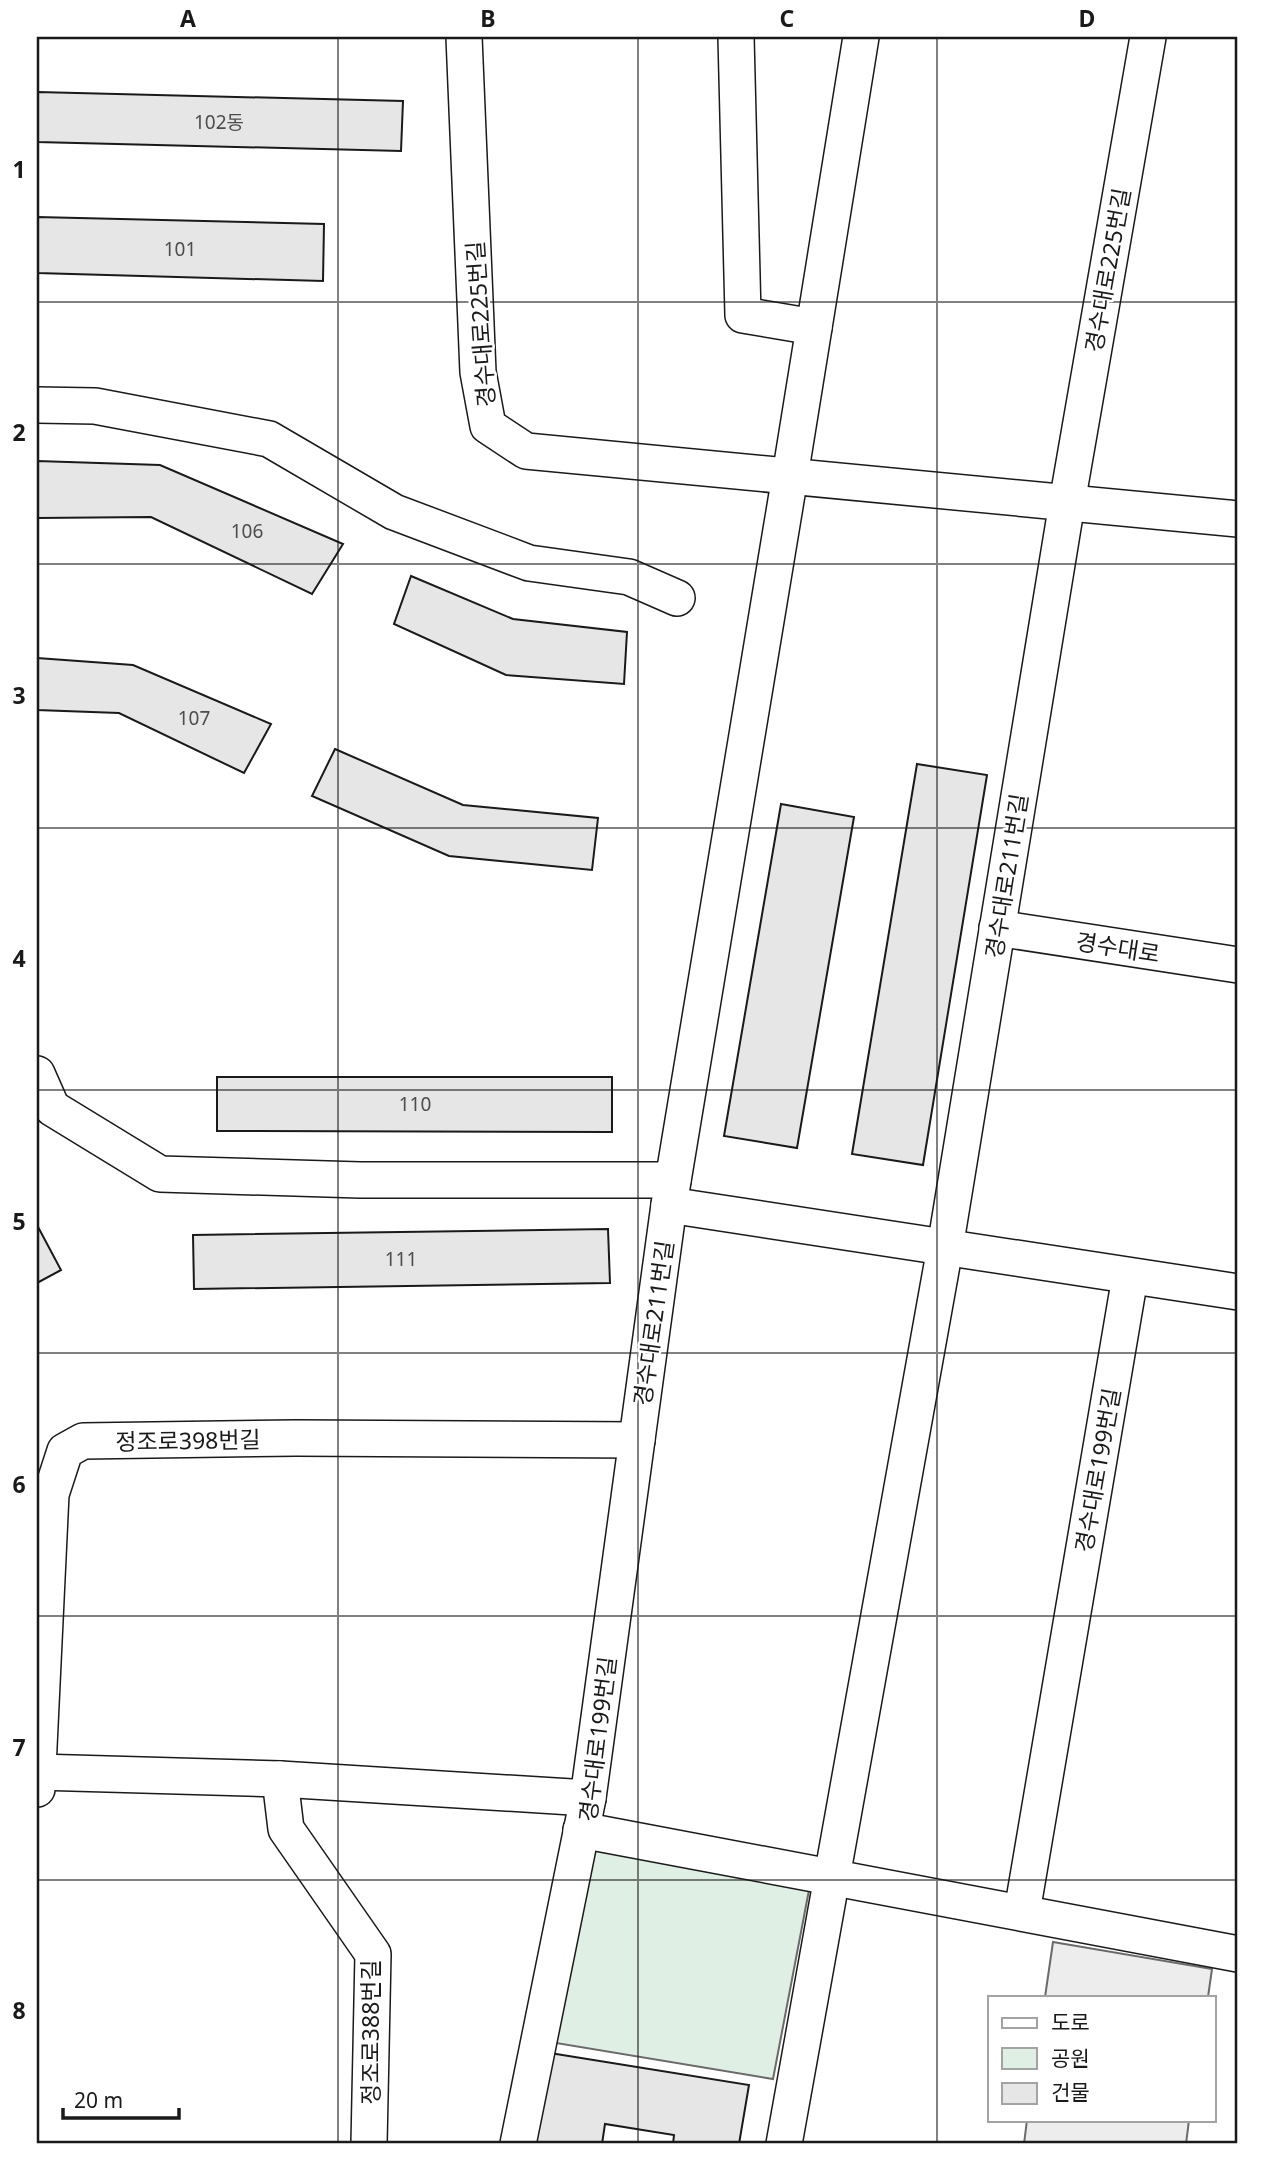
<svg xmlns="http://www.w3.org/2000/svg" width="1275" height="2181" font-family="'Noto Sans','Noto Sans KR',sans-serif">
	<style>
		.green { fill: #e0efe3; stroke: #6a6a6a; stroke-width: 2 }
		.parking { fill: #ededed; stroke: #6a6a6a; stroke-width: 2 }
		.building { fill: #e6e6e6; stroke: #1a1a1a; stroke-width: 2 }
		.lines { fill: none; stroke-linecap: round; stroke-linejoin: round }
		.street-casing { stroke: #1a1a1a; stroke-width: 38 }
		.street { stroke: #fff; stroke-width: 35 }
		.grid { fill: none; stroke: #1a1a1a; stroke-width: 2; stroke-opacity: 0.55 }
		.labels { text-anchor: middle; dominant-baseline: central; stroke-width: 5; stroke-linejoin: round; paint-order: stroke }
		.number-label { font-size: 19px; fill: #4d4d4d }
		.street-label { font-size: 23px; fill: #1a1a1a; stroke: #fff }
		.neatline { fill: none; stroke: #1a1a1a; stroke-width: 2.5 }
		.grid-label { font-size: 23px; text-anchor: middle; font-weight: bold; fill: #1a1a1a }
	</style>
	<rect width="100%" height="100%" fill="#fff"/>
	<path class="green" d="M588,1843l221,47 -36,189 -223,-37z"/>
	<g class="parking">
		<path d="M1053,1942l159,27 -4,28h-163z"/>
		<path d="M1027,2120h162l-3,24h-162z"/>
	</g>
	<g class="building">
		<path d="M37,92l366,9 -2,50 -364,-9z"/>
		<path d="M37,217l287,7 -1,57 -286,-8z"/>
		<path d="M37,461l123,4 183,79 -31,50 -161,-77 -114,1z"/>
		<path d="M411,576l102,43 114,13 -3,52 -118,-9 -112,-51z"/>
		<path d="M37,658l96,7 138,59 -27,49 -125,-60 -82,-3z"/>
		<path d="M335,749l128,56 135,13 -6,52 -143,-14 -137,-60z"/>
		<path d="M917,764l70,11 -64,390 -71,-11z"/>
		<path d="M781,804l73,13 -57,331 -73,-12z"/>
		<path d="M217,1077h395v55l-395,-1z"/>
		<path d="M37,1225l24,45 -24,13z"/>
		<path d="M608,1229l2,54 -416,6 -1,-54z"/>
		<path d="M550,2053l199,32 -10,59h-66l1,-9 -69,-11 -3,20h-67z"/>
	</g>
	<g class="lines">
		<defs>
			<g id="street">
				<path d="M464,37l14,335 10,54 38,25 712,68"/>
				<path d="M736,37l7,278 71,12"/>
				<path d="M37,405l58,1 174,33 125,73 135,51 100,14 48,21"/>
				<path d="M997,928l241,37"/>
				<path d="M37,1074l15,34 108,66 200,6h313"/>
				<path d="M669,1205l569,87"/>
				<path d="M37,1772l243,7 308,19"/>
				<path d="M280,1779l6,50 87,125 -4,190"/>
				<path d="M37,1789l14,-295 14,-43 18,-10 213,-3 341,2"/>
				<path d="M581,1830l657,124"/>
				<path d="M1022,1912l108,-635"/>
				<path d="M518,2144l70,-346 81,-593 121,-729 71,-439"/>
				<path d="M784,2144l161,-896 122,-745 81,-466"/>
			</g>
		</defs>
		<use href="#street" class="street-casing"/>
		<use href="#street" class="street"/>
	</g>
	<path class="grid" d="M338,37v2107M638,37v2107M937,37v2107M37,302h1201M37,564h1201M37,828h1201M37,1090h1201M37,1353h1201M37,1616h1201M37,1880h1201"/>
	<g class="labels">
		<g class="number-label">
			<text x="219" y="122">102동</text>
			<text x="180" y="249">101</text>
			<text x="247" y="531">106</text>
			<text x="194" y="718">107</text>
			<text x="415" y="1104">110</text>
			<text x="401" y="1259">111</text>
		</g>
		<g class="street-label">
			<text transform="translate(1107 270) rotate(-80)">경수대로225번길</text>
			<text transform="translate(480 324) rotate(-94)">경수대로225번길</text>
			<text transform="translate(1006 876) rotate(-81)">경수대로211번길</text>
			<text transform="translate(1118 947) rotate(9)">경수대로</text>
			<text transform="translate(653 1323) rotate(-82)">경수대로211번길</text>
			<text transform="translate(188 1440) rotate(-1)">정조로398번길</text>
			<text transform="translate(1097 1470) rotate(-80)">경수대로199번길</text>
			<text transform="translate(597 1739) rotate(-83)">경수대로199번길</text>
			<text transform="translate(370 2032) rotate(-90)">정조로388번길</text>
		</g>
	</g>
	<rect width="1275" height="2181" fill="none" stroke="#ffffff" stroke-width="77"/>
	<rect x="988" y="1996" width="228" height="126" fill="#ffffff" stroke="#a3a3a3" stroke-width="2"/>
	<rect x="1002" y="2018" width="35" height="10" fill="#ffffff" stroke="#a3a3a3" stroke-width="2"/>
	<text x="1051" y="2030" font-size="21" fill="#1a1a1a">도로</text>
	<rect x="1002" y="2048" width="35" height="21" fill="#e0efe3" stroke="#a3a3a3" stroke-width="2"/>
	<text x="1051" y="2066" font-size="21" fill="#1a1a1a">공원</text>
	<rect x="1002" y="2083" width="35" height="21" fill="#e6e6e6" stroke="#a3a3a3" stroke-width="2"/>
	<text x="1051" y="2100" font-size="21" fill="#1a1a1a">건물</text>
	<path d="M63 2108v10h116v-10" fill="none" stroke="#1a1a1a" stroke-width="3.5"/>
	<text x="74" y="2108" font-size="21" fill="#1a1a1a" stroke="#ffffff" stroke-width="5" paint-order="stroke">20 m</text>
	<rect x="38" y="38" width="1198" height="2104" class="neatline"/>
	<g class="grid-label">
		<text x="188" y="27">A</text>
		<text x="488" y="27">B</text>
		<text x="787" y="27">C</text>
		<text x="1087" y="27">D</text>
		<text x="19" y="178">1</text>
		<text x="19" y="441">2</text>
		<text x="19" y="704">3</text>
		<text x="19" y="967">4</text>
		<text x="19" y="1230">5</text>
		<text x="19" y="1493">6</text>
		<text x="19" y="1756">7</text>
		<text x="19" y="2019">8</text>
	</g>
</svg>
